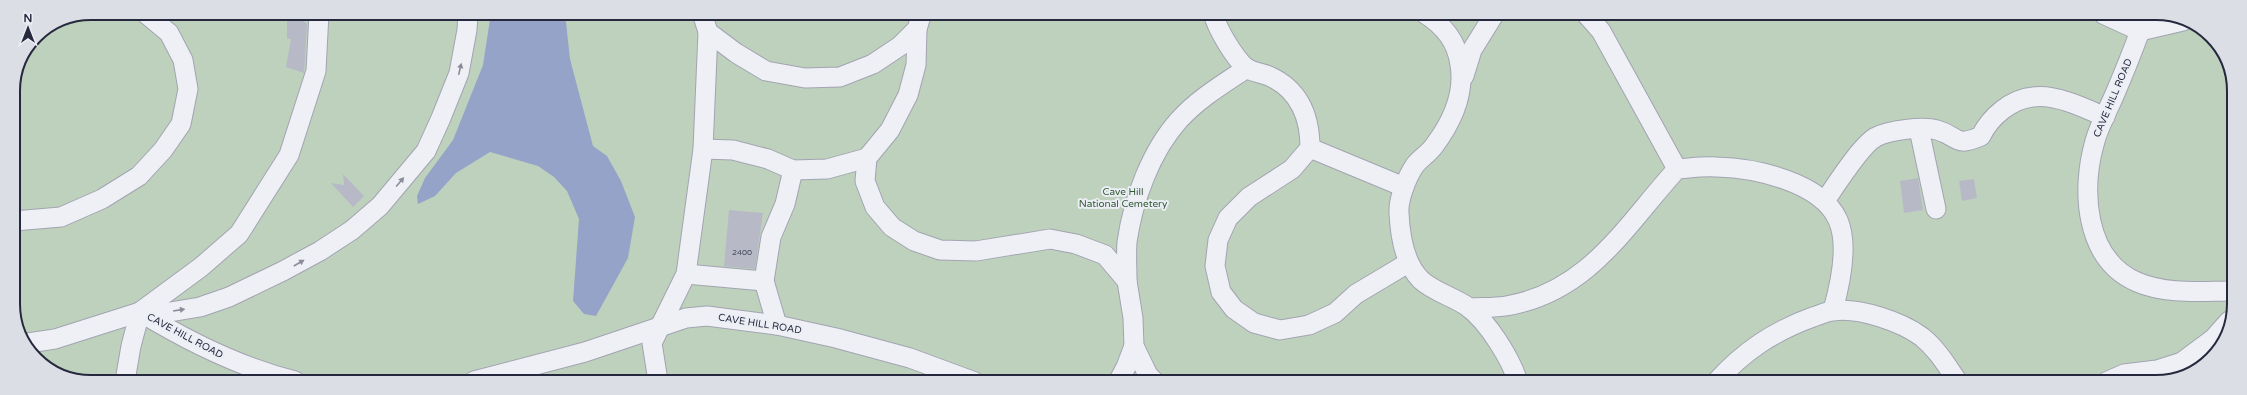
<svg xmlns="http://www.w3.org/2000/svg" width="2247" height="395" font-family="'Varela Round',sans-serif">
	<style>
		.green { fill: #bed1bd }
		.water { fill: #96a3c8 }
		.building { fill: #b7b9c7 }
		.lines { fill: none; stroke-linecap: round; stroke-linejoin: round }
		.minor-casing { stroke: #a2a4b1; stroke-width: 21 }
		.minor { stroke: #eff0f5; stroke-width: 19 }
		.oneway { fill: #8a8c9a }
		.labels { text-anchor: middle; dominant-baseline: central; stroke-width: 4; stroke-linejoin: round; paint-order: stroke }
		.number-label { font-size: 8px; fill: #4a4d60 }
		.street-label { font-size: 10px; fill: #26293e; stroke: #eceef5 }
		.park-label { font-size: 10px; fill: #335a34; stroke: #eceef5 }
		.rim { fill: none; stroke: #26293e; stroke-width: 2 }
	</style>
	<rect width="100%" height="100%" fill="#dddee7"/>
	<path class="green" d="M91,13l2075,1 42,19 24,43 1,238 -26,49 -51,19 -2075,-1 -42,-19 -24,-43 -2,-228 6,-30 17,-25 25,-17z"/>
	<path class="water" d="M491,13h74l5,46 23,87 14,10 14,25 14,36 -7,41 -32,58 -12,-2 -11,-13 6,-82 -12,-28 -13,-14 -16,-11 -48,-14 -34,21 -21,23 -17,8 -1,-8 8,-18 28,-38 30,-75z"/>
	<g class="building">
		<path d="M287,19h14l6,5 -3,49 -18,-6 5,-28h-4z"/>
		<path d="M343,174l21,22 -11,11 -22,-24 13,2z"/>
		<path d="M1918,178l5,32 -19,3 -4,-32z"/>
		<path d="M1974,179l3,19 -15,3 -3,-20z"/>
		<path d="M729,210l34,3 -8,56 -31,-3z"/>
	</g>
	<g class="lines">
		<defs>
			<g id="minor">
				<path d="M702,13l6,19 28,21 30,18 39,7 35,-1 33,-13 27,-18 17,-17 5,-16"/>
				<path d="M1213,13c4,16 21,44 33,55 6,4 16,5 23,8 31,14 41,41 41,72l-18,21 -43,28 -21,21 -10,22 -3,26 6,26 13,17 20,14 26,7 29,-5 26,-12 21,-19 52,-31"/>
				<path d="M1424,13c20,13 33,28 36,52 5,30 -8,57 -26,81 -5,7 -13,12 -19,19 -8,12 -17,34 -16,48 1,23 5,50 22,67 13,12 33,17 47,27 20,15 43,52 50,75"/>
				<path d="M1586,14l15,17 76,138"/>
				<path d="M2103,14l37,17c-8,22 -17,44 -26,65 -6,14 -15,30 -19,45 -14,48 -11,118 42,141 30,13 65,9 96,9"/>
				<path d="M917,29l-1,36 -8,30 -18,35 -23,28 -2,23 10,26 17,20 22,14 26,9 36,1 74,-12 26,5 29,11 22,26 6,37 1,28 14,29 7,7"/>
				<path d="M2140,31l43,-10"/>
				<path d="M1464,76l8,-26 23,-37"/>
				<path d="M1919,129l17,80"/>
				<path d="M1310,148l94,39"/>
				<path d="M703,149l30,1 35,9 25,11 34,-1 40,-11"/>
				<path d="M1825,201c10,-15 37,-57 51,-64 13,-7 47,-11 61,-7 22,6 17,18 44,6 9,-19 30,-37 52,-39 23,-3 52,11 72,20"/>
				<path d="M14,221l47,-4 41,-18 37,-23 24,-26 18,-26 7,-35 -5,-29 -14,-27 -24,-20"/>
				<path d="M686,274l78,7"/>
				<path d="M1127,281c0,-13 -1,-27 0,-39 6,-42 24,-91 52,-122 19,-21 44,-36 68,-52"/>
				<path d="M1469,308c12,-1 25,0 37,-2 83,-14 119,-80 171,-137 13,-1 27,-3 40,-2 38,1 104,15 121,53 11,25 2,65 -5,90"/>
				<path d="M140,312h30l30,-5 29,-10 54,-26 37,-20 32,-21 28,-24 46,-55 15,-33 18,-45 8,-43 1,-17"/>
				<path d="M777,325l-13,-44 7,-44 14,-33 8,-34"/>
				<path d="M28,343l27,-4 85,-27c49,30 99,55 155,69"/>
				<path d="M125,381l6,-35 9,-34 61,-45 38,-33 50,-79 27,-84 3,-58"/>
				<path d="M474,381l111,-29 101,-34 21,-2 70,9 59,13 74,20 65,24"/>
				<path d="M658,381l-6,-38 34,-69 17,-125 5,-117"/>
				<path d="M1118,382l8,-15 8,-21"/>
				<path d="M1716,382c28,-31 58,-51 97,-65 7,-2 14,-6 20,-6 26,-4 69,11 89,26 15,12 25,29 36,45"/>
				<path d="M2106,382l18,-8 33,-4 25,-8 31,-23 16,-18"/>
			</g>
		</defs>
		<use href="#minor" class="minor-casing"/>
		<use href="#minor" class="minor"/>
	</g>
	<defs><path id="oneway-solid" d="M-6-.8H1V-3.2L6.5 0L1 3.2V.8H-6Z"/></defs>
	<g class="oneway">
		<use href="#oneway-solid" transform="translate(460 69) rotate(-77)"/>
		<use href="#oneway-solid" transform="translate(400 182) rotate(-50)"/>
		<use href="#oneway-solid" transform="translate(299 263) rotate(-30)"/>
		<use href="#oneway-solid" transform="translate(179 310) rotate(-9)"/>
	</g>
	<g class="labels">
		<g class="number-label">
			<text x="742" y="252">2400</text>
		</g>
		<g class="street-label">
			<text transform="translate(2113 98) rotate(-67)">CAVE HILL ROAD</text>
			<text transform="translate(760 324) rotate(9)">CAVE HILL ROAD</text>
			<text transform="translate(185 336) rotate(28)">CAVE HILL ROAD</text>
		</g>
		<g class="park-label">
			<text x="1123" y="192">Cave Hill<tspan x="1123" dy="12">National Cemetery</tspan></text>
		</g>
	</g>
	<path d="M0 0H2247V395H0ZM91 20H2156A71 71 0 0 1 2227 91V304A71 71 0 0 1 2156 375H91A71 71 0 0 1 20 304V91A71 71 0 0 1 91 20Z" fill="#dcdee6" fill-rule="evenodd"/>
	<path class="rim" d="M91 20H2156A71 71 0 0 1 2227 91V304A71 71 0 0 1 2156 375H91A71 71 0 0 1 20 304V91A71 71 0 0 1 91 20Z"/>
	<g transform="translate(28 28)" stroke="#eceef5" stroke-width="3" paint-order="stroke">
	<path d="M0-3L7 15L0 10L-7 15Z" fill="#26293e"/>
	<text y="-6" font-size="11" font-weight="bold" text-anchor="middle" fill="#26293e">N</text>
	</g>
</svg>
